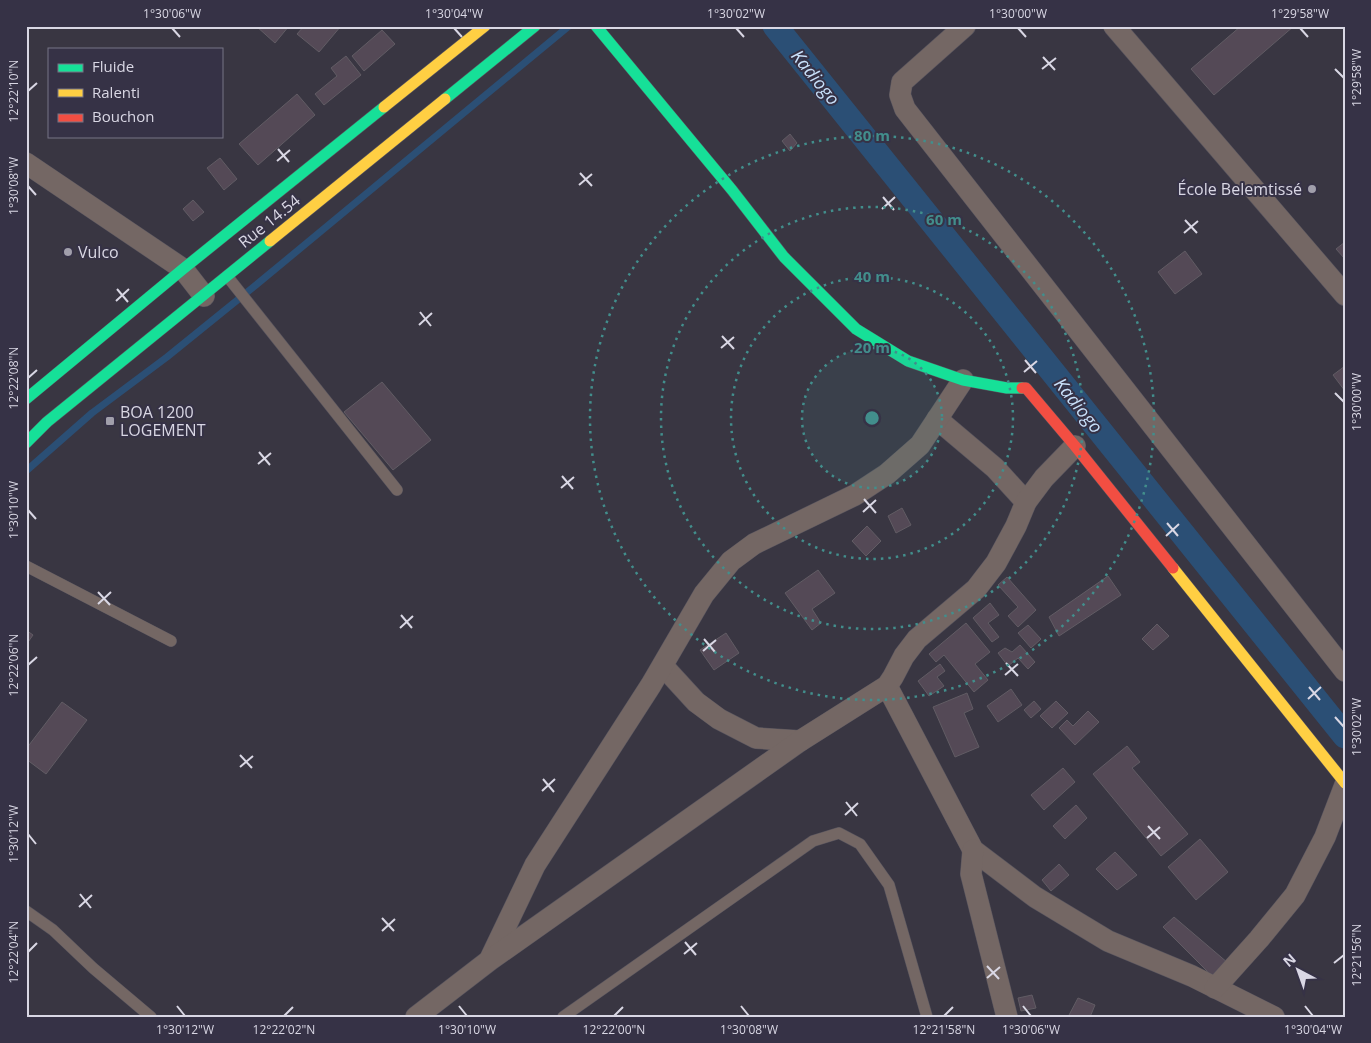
<svg xmlns="http://www.w3.org/2000/svg" width="1371" height="1043" font-family="'Open Sans',sans-serif">
	<style>
		.lines { fill: none; stroke-linecap: round; stroke-linejoin: round }
		.stream { stroke: #2b4f75; stroke-width: 7 }
		.canal { stroke: #2b4f75; stroke-width: 25 }
		.building { fill: #544956; stroke: #615c64 }
		.lane-casing { stroke: #57545e; stroke-width: 12 }
		.street-casing { stroke: #57545e; stroke-width: 22 }
		.fast-casing { stroke: #57545e; stroke-width: 12 }
		.slow-casing { stroke: #57545e; stroke-width: 12 }
		.jam-casing { stroke: #57545e; stroke-width: 12 }
		.lane { stroke: #746764; stroke-width: 11 }
		.street { stroke: #746764; stroke-width: 21 }
		.fast { stroke: #16e098; stroke-width: 11 }
		.slow { stroke: #ffcf43; stroke-width: 11 }
		.jam { stroke: #f24e42; stroke-width: 11 }
		.ticks { fill: none; stroke: #d9d7e4; stroke-width: 2 }
		.ring { fill: none; stroke: #428e8c; stroke-width: 2.5; stroke-dasharray: 2.5 5 }
		.poi-dot { fill: #a19fab; stroke: #363246; stroke-width: 2 }
		.labels { text-anchor: middle; dominant-baseline: central; stroke-width: 4; stroke-linejoin: round; paint-order: stroke }
		.poi-label { font-size: 16px; fill: #d9d7e4; stroke: #363246; text-anchor: start }
		.street-label { font-size: 16px; fill: #d9d7e4; stroke: #363246 }
		.water-label { font-size: 18px; font-style: italic; fill: #c9e1fb; stroke: #363246 }
		.centre { fill: #428e8c; stroke: #363246; stroke-width: 2.5 }
		.ring-label { font-size: 15px; text-anchor: middle; font-weight: bold; fill: #428e8c; stroke: #363246; stroke-width: 4; stroke-linejoin: round; paint-order: stroke }
		.neatline { fill: none; stroke: #d9d7e4; stroke-width: 2 }
		.ticks-label { font-size: 12px; text-anchor: middle; fill: #d9d7e4 }
	</style>
	<rect width="100%" height="100%" fill="#393642"/>
	<g class="lines">
		<path class="stream" d="M26,471l66,-58 75,-56 89,-72 313,-259"/>
		<path class="canal" d="M775,26l570,710"/>
	</g>
	<g class="building">
		<path d="M256,26h33l-14,17z"/>
		<path d="M304,26h37l-22,26 -22,-18z"/>
		<path d="M1241,26h53l-80,69 -23,-26z"/>
		<path d="M382,30l13,14 -31,27 -12,-15z"/>
		<path d="M346,56l15,19 -37,30 -9,-11 22,-18 -6,-8z"/>
		<path d="M297,94l18,21 -57,50 -19,-21z"/>
		<path d="M790,134l7,9 -7,8 -8,-10z"/>
		<path d="M220,158l17,21 -13,11 -17,-22z"/>
		<path d="M193,200l11,12 -11,9 -10,-12z"/>
		<path d="M1345,242v17l-9,-10z"/>
		<path d="M1185,251l17,23 -27,20 -17,-22z"/>
		<path d="M1345,366v25l-12,-16z"/>
		<path d="M382,382l49,58 -38,30 -49,-58z"/>
		<path d="M902,508l9,17 -15,8 -8,-17z"/>
		<path d="M867,526l14,15 -15,15 -14,-15z"/>
		<path d="M818,570l17,23 -23,16 9,14 -9,7 -27,-37z"/>
		<path d="M1108,576l13,19 -62,41 -10,-19z"/>
		<path d="M1007,577l29,33 -18,17 -10,-11 10,-9 -20,-22z"/>
		<path d="M990,603l9,12 -11,8 11,14 -7,5 -19,-24z"/>
		<path d="M966,623l24,29 -15,12 13,16 -14,12 -30,-37 -8,7 -7,-8z"/>
		<path d="M1157,624l12,12 -16,14 -11,-11z"/>
		<path d="M1028,625l13,14 -10,9 -13,-15z"/>
		<path d="M26,630l7,5 -7,10z"/>
		<path d="M726,633l13,20 -25,17 -14,-20z"/>
		<path d="M1020,645l15,17 -7,7 -10,-11 -10,8 -10,-13 7,-5 7,4z"/>
		<path d="M940,664l5,7 -8,6 7,9 -15,10 -11,-15z"/>
		<path d="M1011,689l11,16 -24,17 -11,-16z"/>
		<path d="M967,693l6,16 -9,4 15,34 -24,10 -22,-50z"/>
		<path d="M1034,701l7,8 -10,9 -7,-8z"/>
		<path d="M1056,701l12,12 -16,15 -12,-12z"/>
		<path d="M62,702l25,18 -41,54 -20,-15v-10z"/>
		<path d="M1088,711l11,11 -24,23 -16,-17 8,-8 6,6z"/>
		<path d="M1127,746l13,16 -8,6 56,66 -27,22 -68,-82z"/>
		<path d="M1063,768l12,14 -31,28 -13,-15z"/>
		<path d="M1076,805l11,13 -22,21 -12,-13z"/>
		<path d="M1200,839l28,33 -32,28 -28,-33z"/>
		<path d="M1115,852l22,23 -20,15 -21,-21z"/>
		<path d="M1059,864l10,11 -18,16 -9,-11z"/>
		<path d="M1174,917l54,46 -14,15 -51,-51z"/>
		<path d="M1032,995l4,13 -15,3 -3,-13z"/>
		<path d="M1078,998l17,7 -5,12h-22z"/>
	</g>
	<g class="lines">
		<defs>
			<g id="lane">
				<path d="M227,276l170,214"/>
				<path d="M26,566l145,75"/>
				<path d="M26,911l27,19 40,38 58,49"/>
				<path d="M563,1017l250,-176 26,-8 21,11 29,41 38,132"/>
			</g>
			<g id="street">
				<path d="M965,26l-63,56 -2,13 5,14 440,562"/>
				<path d="M1114,26l231,269"/>
				<path d="M26,163l157,106 21,27"/>
				<path d="M937,419l58,49 31,34"/>
				<path d="M663,666l33,36 23,17 37,19 44,3"/>
				<path d="M887,686l86,164 62,47 73,44 84,35 82,41"/>
				<path d="M973,850l-2,24 36,143"/>
				<path d="M491,957l44,-92 116,-180 53,-91 27,-33 23,-17 101,-49 32,-21 33,-29 43,-65"/>
				<path d="M1215,988l44,-49 36,-44 30,-58 20,-52"/>
				<path d="M416,1017l74,-57 310,-219 87,-55 6,-9 11,-21 13,-17 59,-50 20,-26 20,-37 10,-24 18,-24 31,-32"/>
			</g>
			<g id="fast">
				<path d="M596,26l136,164 52,67 72,72 52,32 55,19 44,8h15"/>
				<path d="M445,99l90,-73"/>
				<path d="M26,399l157,-130 201,-162"/>
				<path d="M26,443l21,-21 223,-181"/>
			</g>
			<g id="slow">
				<path d="M384,107l101,-81"/>
				<path d="M270,241l175,-142"/>
				<path d="M1173,568l172,215"/>
			</g>
			<path id="jam" d="M1022,388h4l49,58 98,122"/>
		</defs>
		<use href="#lane" class="lane-casing"/>
		<use href="#street" class="street-casing"/>
		<use href="#fast" class="fast-casing"/>
		<use href="#slow" class="slow-casing"/>
		<use href="#jam" class="jam-casing"/>
		<use href="#lane" class="lane"/>
		<use href="#street" class="street"/>
		<use href="#fast" class="fast"/>
		<use href="#slow" class="slow"/>
		<use href="#jam" class="jam"/>
	</g>
	<path class="ticks" d="M172,28l8,9M454,28l8,9M736,28l8,9M1018,28l8,9M1300,28l8,9M1043,57l12,13M1042,69l14,-11M1335,69l9,9M28,91l9,-8M278,149l11,13M277,161l13,-11M580,173l12,13M579,185l13,-11M28,186l8,9M883,197l11,13M882,209l13,-12M1185,220l12,13M1184,233l14,-12M117,289l11,13M116,301l13,-12M420,312l11,14M419,325l13,-12M722,336l12,13M721,348l13,-11M1025,360l11,13M1024,372l13,-11M28,378l9,-8M1335,393l9,9M259,452l11,13M258,464l13,-11M562,476l11,13M561,488l13,-11M864,499l12,14M28,510l8,9M863,512l13,-12M1167,523l11,13M1166,536l13,-12M98,592l12,13M98,604l13,-12M401,615l11,13M400,628l13,-12M704,639l11,13M703,651l13,-11M1006,663l12,13M28,665l9,-8M1005,675l13,-11M1309,687l11,13M1308,699l13,-12M1335,717l9,10M240,755l12,13M240,767l13,-11M543,779l11,13M542,791l13,-12M846,802l11,14M845,815l13,-12M1148,826l12,13M28,834l8,10M1147,838l13,-11M80,894l11,14M79,907l13,-12M382,918l12,13M382,931l13,-12M685,942l11,13M28,952l9,-9M684,954l13,-11M1334,963l10,-8M987,966l12,13M987,978l13,-11M177,1006l8,10M459,1006l8,10M741,1006l8,10M1023,1006l8,10M1305,1006l8,10M284,1016l9,-9M614,1016l9,-9M944,1016l9,-9"/>
	<circle cx="872" cy="418" r="70" fill="#428e8c" fill-opacity=".12"/>
	<g class="ring">
		<circle cx="872" cy="418" r="70"/>
		<circle cx="872" cy="418" r="141"/>
		<circle cx="872" cy="418" r="211"/>
		<circle cx="872" cy="418" r="282"/>
	</g>
	<g class="poi-dot">
		<circle cx="1312" cy="189" r="5"/>
		<circle cx="68" cy="252" r="5"/>
		<rect x="105" y="416" width="10" height="10" rx="2.5"/>
	</g>
	<g class="labels">
		<g class="poi-label">
			<text x="1302" y="189" text-anchor="end">École Belemtissé</text>
			<text x="78" y="252">Vulco</text>
			<text x="120" y="412">BOA 1200<tspan x="120" dy="18">LOGEMENT</tspan></text>
		</g>
		<g class="street-label">
			<text transform="translate(269 221) rotate(-39)">Rue 14.54</text>
		</g>
		<g class="water-label">
			<text transform="translate(816 77) rotate(51)">Kadiogo</text>
			<text transform="translate(1079 405) rotate(51)">Kadiogo</text>
		</g>
	</g>
	<circle cx="872" cy="418" r="8" class="centre"/>
	<g class="ring-label">
		<text x="872" y="141">80 m</text>
		<text x="944" y="225">60 m</text>
		<text x="872" y="282">40 m</text>
		<text x="872" y="353">20 m</text>
	</g>
	<rect width="1371" height="1043" fill="none" stroke="#363246" stroke-width="55"/>
	<rect x="48" y="48" width="175" height="90" fill="#363246" stroke="#777485"/>
	<rect x="58" y="64" width="25" height="8" fill="#16e098" stroke="#777485"/>
	<text x="92" y="72" font-size="15" fill="#d9d7e4">Fluide</text>
	<rect x="58" y="89" width="25" height="8" fill="#ffcf43" stroke="#777485"/>
	<text x="92" y="98" font-size="15" fill="#d9d7e4">Ralenti</text>
	<rect x="58" y="114" width="25" height="8" fill="#f24e42" stroke="#777485"/>
	<text x="92" y="122" font-size="15" fill="#d9d7e4">Bouchon</text>
	<g transform="translate(1298 970) rotate(319)" stroke="#363246" stroke-width="4" paint-order="stroke">
	<path d="M0-4L9 19L0 12L-9 19Z" fill="#d9d7e4"/>
	<text y="-8" font-size="14" font-weight="bold" text-anchor="middle" fill="#d9d7e4">N</text>
	</g>
	<rect x="28" y="28" width="1316" height="988" class="neatline"/>
	<g class="ticks-label">
		<text x="172" y="18">1°30'06"W</text>
		<text x="454" y="18">1°30'04"W</text>
		<text x="736" y="18">1°30'02"W</text>
		<text x="1018" y="18">1°30'00"W</text>
		<text x="1300" y="18">1°29'58"W</text>
		<text transform="translate(1357 78) rotate(-90)" y="4">1°29'58"W</text>
		<text transform="translate(14 91) rotate(-90)" y="4">12°22'10"N</text>
		<text transform="translate(14 186) rotate(-90)" y="4">1°30'08"W</text>
		<text transform="translate(14 378) rotate(-90)" y="4">12°22'08"N</text>
		<text transform="translate(1357 402) rotate(-90)" y="4">1°30'00"W</text>
		<text transform="translate(14 510) rotate(-90)" y="4">1°30'10"W</text>
		<text transform="translate(14 665) rotate(-90)" y="4">12°22'06"N</text>
		<text transform="translate(1357 727) rotate(-90)" y="4">1°30'02"W</text>
		<text transform="translate(14 834) rotate(-90)" y="4">1°30'12"W</text>
		<text transform="translate(14 952) rotate(-90)" y="4">12°22'04"N</text>
		<text transform="translate(1357 955) rotate(-90)" y="4">12°21'56"N</text>
		<text x="185" y="1034">1°30'12"W</text>
		<text x="284" y="1034">12°22'02"N</text>
		<text x="467" y="1034">1°30'10"W</text>
		<text x="614" y="1034">12°22'00"N</text>
		<text x="749" y="1034">1°30'08"W</text>
		<text x="944" y="1034">12°21'58"N</text>
		<text x="1031" y="1034">1°30'06"W</text>
		<text x="1313" y="1034">1°30'04"W</text>
	</g>
</svg>
